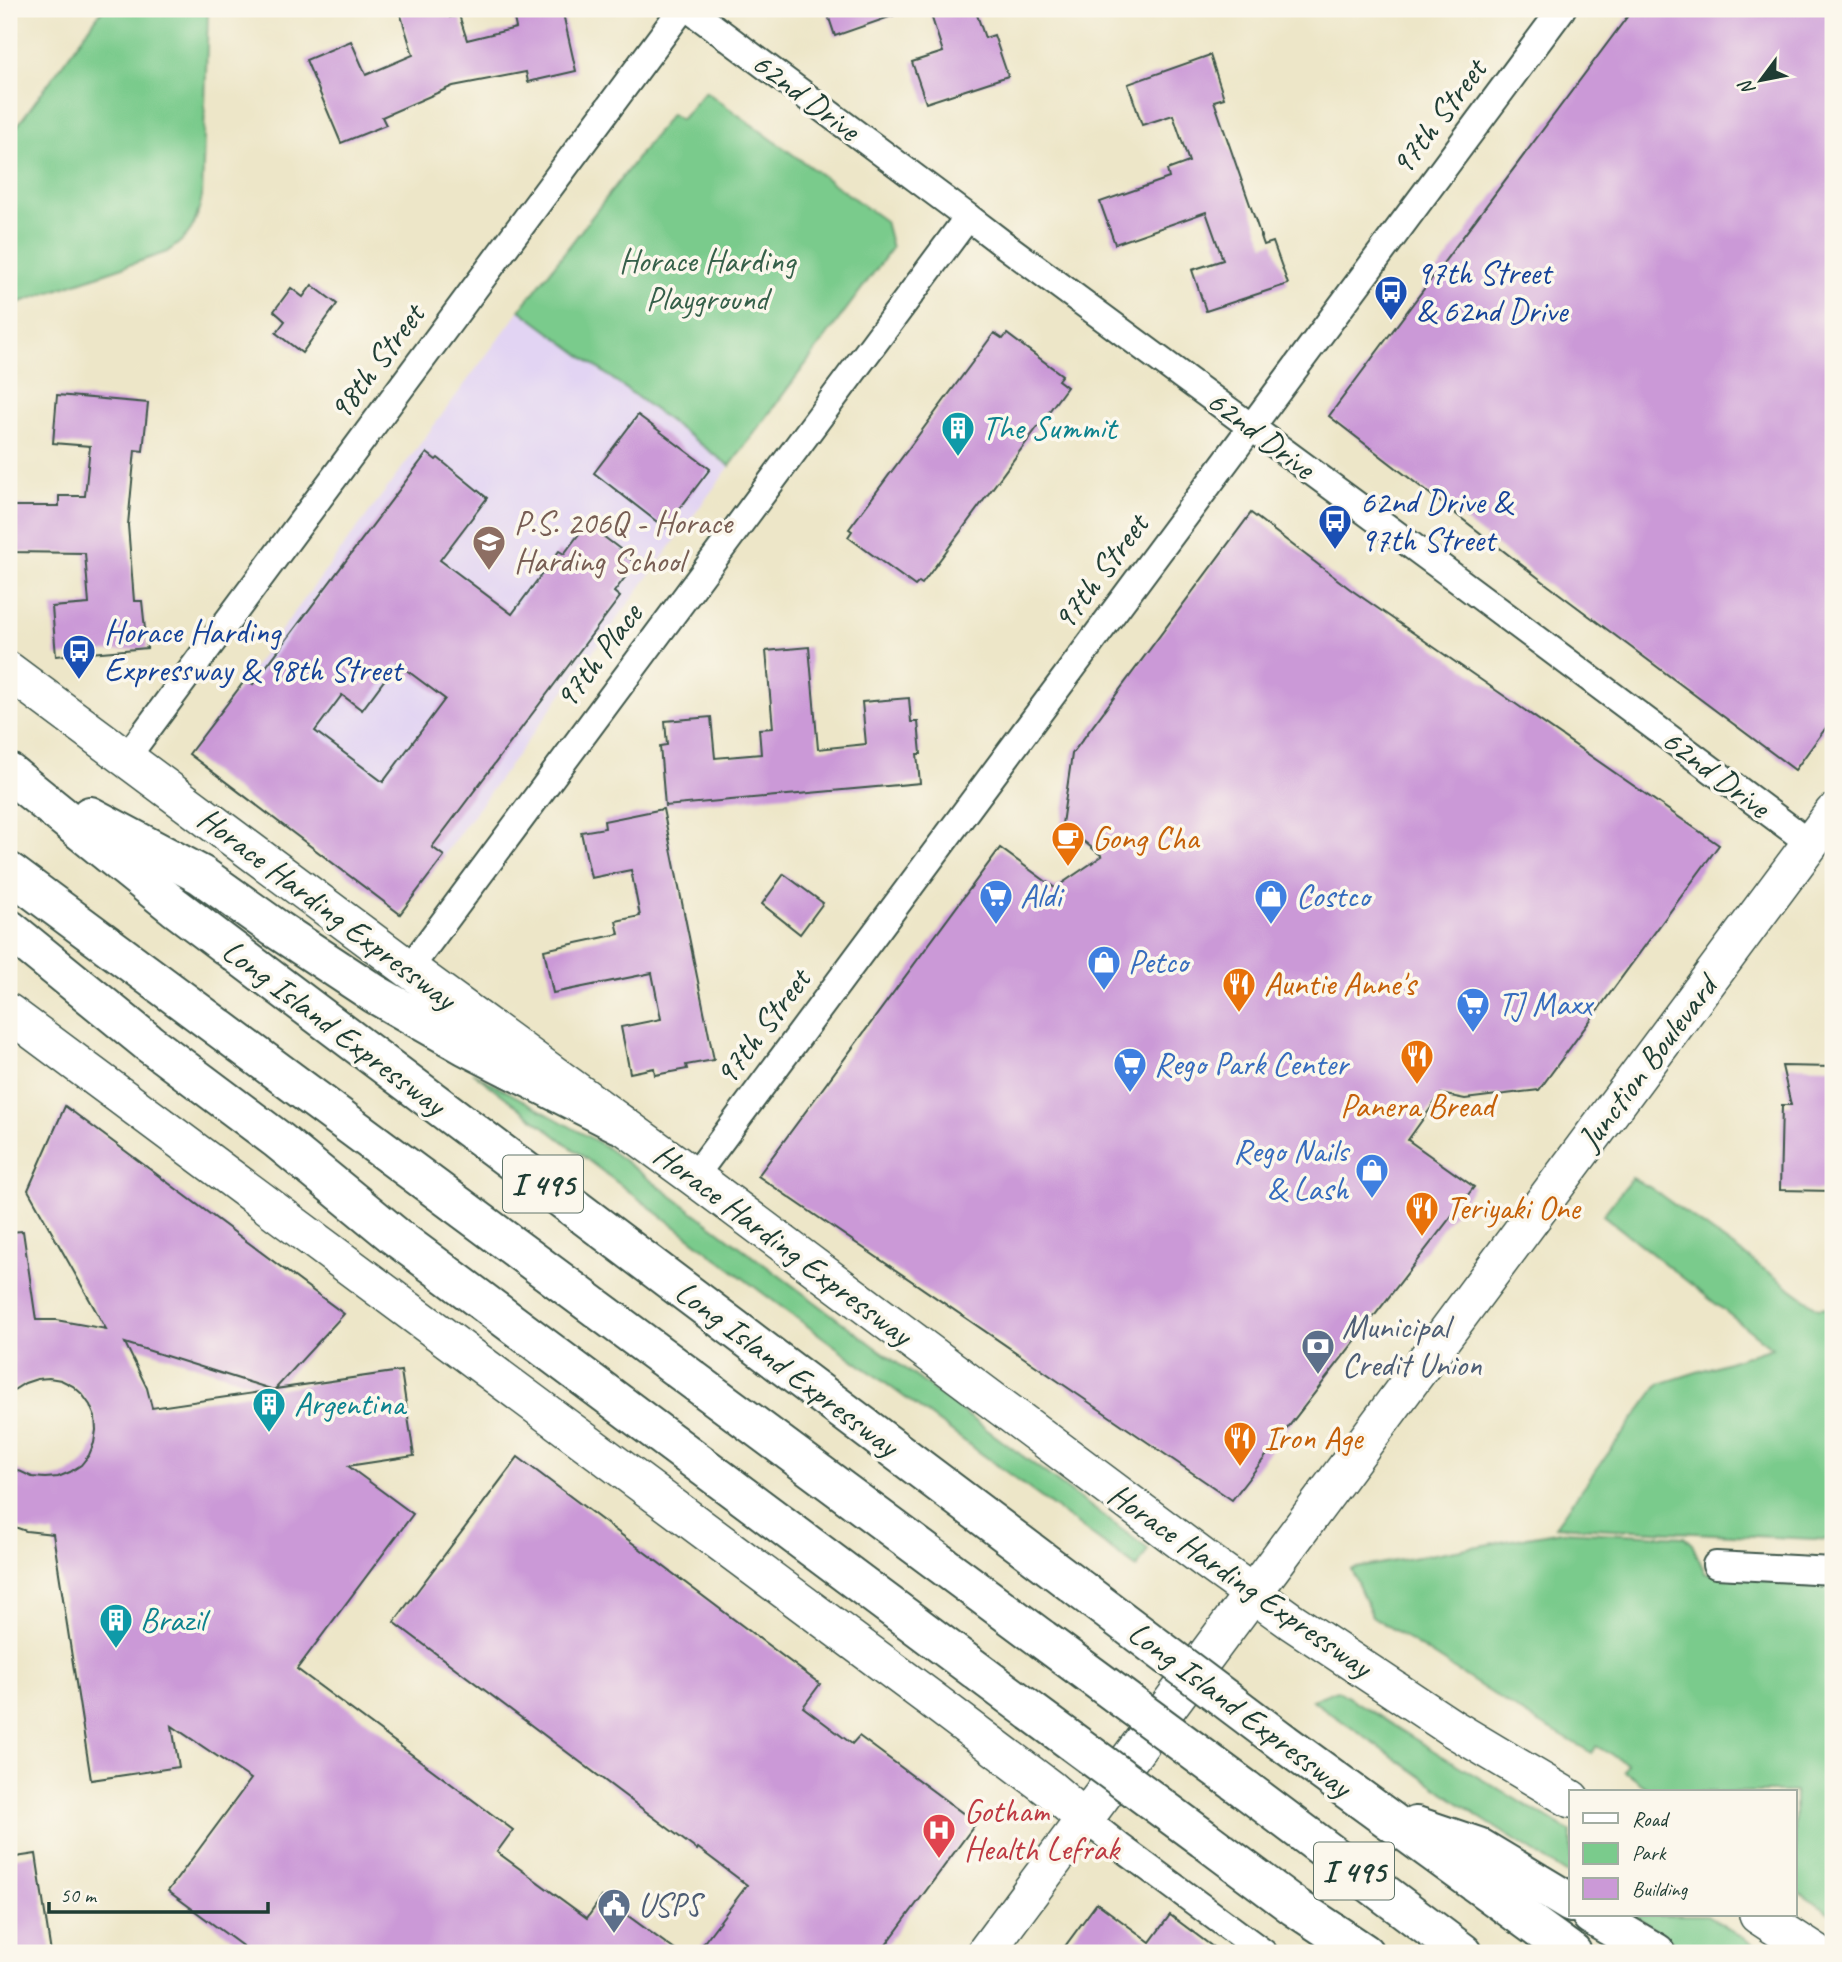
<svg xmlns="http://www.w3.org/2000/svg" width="1842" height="1962" font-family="Caveat,sans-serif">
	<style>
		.built { fill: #e2d4f3 }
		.green { fill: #7acb8c; stroke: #4c8460; stroke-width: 2 }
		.building { fill: #cb99d7; fill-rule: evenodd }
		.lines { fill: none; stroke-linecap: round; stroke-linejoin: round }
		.street-casing { stroke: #3e564a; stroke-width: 30 }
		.secondary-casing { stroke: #3e564a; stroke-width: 40 }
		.highway-casing { stroke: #3e564a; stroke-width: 42 }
		.street { stroke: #fff; stroke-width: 26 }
		.secondary { stroke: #fff; stroke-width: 37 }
		.highway { stroke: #fff; stroke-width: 38 }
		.highway-bridge-casing { stroke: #3e564a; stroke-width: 42; stroke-linecap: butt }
		.highway-bridge { stroke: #fff; stroke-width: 38 }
		.labels { text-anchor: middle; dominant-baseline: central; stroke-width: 7; stroke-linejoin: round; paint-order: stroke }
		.shield { fill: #fbf7ec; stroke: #61756b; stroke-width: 2 }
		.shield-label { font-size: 32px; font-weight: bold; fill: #1f3d34 }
		.street-label { font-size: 33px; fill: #1f3d34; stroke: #fbf7ec }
		.park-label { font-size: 33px; fill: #36604a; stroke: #fbf7ec }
		.transit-label { font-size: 33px; fill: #164399; stroke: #fbf7ec; text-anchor: start }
		.culture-label { font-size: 33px; fill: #0d838f; stroke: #fbf7ec; text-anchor: start }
		.education-label { font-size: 33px; fill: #785e54; stroke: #fbf7ec; text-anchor: start }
		.food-label { font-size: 33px; fill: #c56008; stroke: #fbf7ec; text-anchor: start }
		.shop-label { font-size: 33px; fill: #366cbe; stroke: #fbf7ec; text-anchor: start }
		.service-label { font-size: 33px; fill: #4e5e75; stroke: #fbf7ec; text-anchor: start }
		.health-label { font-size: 33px; fill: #be3a42; stroke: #fbf7ec; text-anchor: start }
	</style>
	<rect width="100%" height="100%" fill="#fbf7ec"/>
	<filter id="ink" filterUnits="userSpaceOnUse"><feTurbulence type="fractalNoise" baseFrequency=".0143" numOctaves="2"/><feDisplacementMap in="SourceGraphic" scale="14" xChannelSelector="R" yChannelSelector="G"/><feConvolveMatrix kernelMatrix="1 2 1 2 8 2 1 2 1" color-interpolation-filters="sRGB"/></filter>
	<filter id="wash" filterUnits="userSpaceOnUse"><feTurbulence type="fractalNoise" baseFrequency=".00686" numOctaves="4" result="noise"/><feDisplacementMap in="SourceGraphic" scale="28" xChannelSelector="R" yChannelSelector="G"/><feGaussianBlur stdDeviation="1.57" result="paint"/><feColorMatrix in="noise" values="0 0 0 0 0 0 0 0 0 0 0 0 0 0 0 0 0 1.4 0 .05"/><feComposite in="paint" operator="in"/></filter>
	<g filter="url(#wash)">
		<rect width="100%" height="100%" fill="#ede6c8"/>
		<path class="built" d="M520,310l210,156 -330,448 -211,-160z"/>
		<g class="green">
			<path d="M103,9h103l2,4 -6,184c-6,28 -11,39 -35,55l-158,54v-169z"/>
			<path d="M705,91l180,130 7,27 -162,218 -210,-156 151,-196 10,6z"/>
			<path d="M472,1072l131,73 545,404 -11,19 -373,-274z"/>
			<path d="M1632,1178l19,10 167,120 15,-1v233l-278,-14 104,-142 113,-36 -169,-133z"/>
			<path d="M1561,1531l123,6 8,7 13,29 128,7v335l-38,-25v-98h-142l-29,-21 3,-7 -31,-18 -4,7 -65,-37 -155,-100 -21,-47z"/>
			<path d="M1337,1690l102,64 132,78v44l-92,-59 -167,-117z"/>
			<path d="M1632,1915h75l60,38h-75z"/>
		</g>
		<g id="blocks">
			<g class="building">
				<path d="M399,9h48l3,8 9,-2 8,25 49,-12 -4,-19h50l14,62 -48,11 -2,-10 -73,14 -71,31 4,8 -45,18 -35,-83 45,-19 15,34 47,-20z"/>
				<path d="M826,9h77l1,3 -69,24z"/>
				<path d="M929,9h46l10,29 9,-3 14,41 -82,27 -14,-41 31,-10z"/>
				<path d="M1633,9h200v709l-38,52 -246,-184 -220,-170z"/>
				<path d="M1210,55l14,43 -10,3 50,144 9,-3 15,42 -82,27 -14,-41 31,-10 -17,-48 -91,32 -15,-42 69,-24 -2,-8 22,-8 -16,-47 -31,10 -14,-41z"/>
				<path d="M312,285l25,19 -35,49 -26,-20 9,-12 -11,-10 17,-23 12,9z"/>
				<path d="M994,333l9,6 4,-5 55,41 -4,5 9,7 -145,197 -3,-2 -4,4 -67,-49 4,-6 -3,-2z"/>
				<path d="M57,395l91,8 -5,48 -8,-1 -7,75 6,76h8l5,47 -91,8 -4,-49 37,-3 -4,-51 -76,-1v-46h50v-10h26l5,-50 -37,-3z"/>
				<path d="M638,415l72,54 -45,59 -71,-55z"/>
				<path d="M427,453l9,7 2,-2 49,40 -47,62 72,54 47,-63 5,3 21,-28 8,6 2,-2 33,25 -1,2 9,6 -22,29 6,5 -188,250 12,9 -44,58 -211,-160 57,-75 7,5zM397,663l48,36 -62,83 -68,-51 27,-36 20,15z"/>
				<path d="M1251,513l99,76 369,256 -180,245 -74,9 -24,-5 -13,18 -20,28 66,47 -242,313 -474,-324 242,-328 55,40 47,-32 -40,-32 10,-70z"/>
				<path d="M809,647l9,102 48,-5 -4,-42 47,-4 2,24h7l3,32h-4l3,29 -255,23 -5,-60 7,-1 -2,-24 46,-4 4,41 46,-4 -2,-25 14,-1 -7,-77z"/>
				<path d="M663,809l51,251 -28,5 1,4 -32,6 -1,-7 -24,5 -9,-46 40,-8 -9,-46 -99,20 -9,-43 75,-16 -3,-13 24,-5 -9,-46 -40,8 -10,-46 24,-4 -1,-7z"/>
				<path d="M784,874l39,29 -23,31 -38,-30z"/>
				<path d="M1782,1066l51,1v124l-53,-1 2,-85h9z"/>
				<path d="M65,1106l279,208 -69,75 126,-18 13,85 -66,10 65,48 -116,155 216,161 -16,22 90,66 15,-21 77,56h-427l-84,-62 83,-112 -79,-53 7,41 -88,13 -38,-246 -27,-3 -17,-6v-59l23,11 13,1 13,-1 12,-5 11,-7 8,-10 5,-12 2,-13 -1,-13 -5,-12 -8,-11 -9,-8 -12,-6 -12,-2 -12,1 -12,4 -16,10v-161l14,-1 13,89h20l50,9 -78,-139zM125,1343l149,47 -122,18 -5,-20z"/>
				<path d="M518,1457l302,227 -17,23 49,37 7,-8 117,87 -96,130h-184l51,-68 -49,-37 -1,2 -303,-228z"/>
				<path d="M36,1854l15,99h-42v-95z"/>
				<path d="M1097,1903l53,39 20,-27 51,38h-161z"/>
			</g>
		</g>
	</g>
	<g filter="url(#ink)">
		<use href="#blocks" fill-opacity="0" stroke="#3e564a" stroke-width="2"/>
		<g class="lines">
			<defs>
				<g id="street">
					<path d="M689,9l279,208 34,26 440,325 369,276"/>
					<path d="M126,758l556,-749"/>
					<path d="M409,969l559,-752"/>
					<path d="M694,1177l868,-1168"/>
					<path d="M1716,1565l117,6"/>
					<path d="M1084,1818l35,28 145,107"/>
				</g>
				<g id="secondary">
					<path d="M9,671l400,298 285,208 512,383 85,61 161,107 119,71"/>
					<path d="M9,1013l922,686 119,90 34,29"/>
					<path d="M1758,1915l58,38"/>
					<path d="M985,1953l848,-1140"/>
				</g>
				<g id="highway">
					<path d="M9,773l166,134 906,683"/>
					<path d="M90,816l111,59 74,53 100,66 91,52 154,78"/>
					<path d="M9,872l1033,767"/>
					<path d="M9,929l141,115 128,96 117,96 637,476"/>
					<path d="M1281,1741l291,212"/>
					<path d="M1245,1789l218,164"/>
					<path d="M1416,1826l62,21 93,56"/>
					<path d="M1204,1839l91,68 69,46"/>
					<path d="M1591,1915l65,38"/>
				</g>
			</defs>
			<use href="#street" class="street-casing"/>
			<use href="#secondary" class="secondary-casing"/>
			<use href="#highway" class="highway-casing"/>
			<use href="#street" class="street"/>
			<use href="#secondary" class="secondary"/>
			<use href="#highway" class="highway"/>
			<defs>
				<g id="highway-bridge">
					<path d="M1081,1590l200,151"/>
					<path d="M1042,1639l203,150"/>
					<path d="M1032,1712l172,127"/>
				</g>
			</defs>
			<use href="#highway-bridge" class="highway-bridge-casing"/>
			<use href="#highway-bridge" class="highway-bridge"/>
		</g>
	</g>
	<defs>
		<symbol id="bus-pin" viewBox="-11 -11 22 30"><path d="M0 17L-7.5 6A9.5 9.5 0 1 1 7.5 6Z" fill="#1a4fb4" stroke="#fbf7ec"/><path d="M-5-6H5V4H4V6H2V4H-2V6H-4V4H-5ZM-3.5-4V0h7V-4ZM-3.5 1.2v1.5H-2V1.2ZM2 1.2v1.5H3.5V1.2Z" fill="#fff"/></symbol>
		<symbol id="building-pin" viewBox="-11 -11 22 30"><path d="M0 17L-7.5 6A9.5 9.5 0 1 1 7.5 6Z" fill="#0f9aa8" stroke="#fbf7ec"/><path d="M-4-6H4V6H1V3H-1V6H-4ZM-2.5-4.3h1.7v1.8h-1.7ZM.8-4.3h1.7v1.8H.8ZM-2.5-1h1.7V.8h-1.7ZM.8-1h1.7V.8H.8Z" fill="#fff"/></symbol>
		<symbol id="school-pin" viewBox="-11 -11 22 30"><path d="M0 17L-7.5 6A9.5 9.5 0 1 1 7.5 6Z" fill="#8d6e63" stroke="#fbf7ec"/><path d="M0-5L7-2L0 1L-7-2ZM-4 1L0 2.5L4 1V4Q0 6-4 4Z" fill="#fff"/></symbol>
		<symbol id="cafe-pin" viewBox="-11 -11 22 30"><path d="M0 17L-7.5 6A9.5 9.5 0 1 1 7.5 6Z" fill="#e8710a" stroke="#fbf7ec"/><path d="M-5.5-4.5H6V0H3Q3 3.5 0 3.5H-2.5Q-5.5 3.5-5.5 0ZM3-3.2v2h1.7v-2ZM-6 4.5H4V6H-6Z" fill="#fff"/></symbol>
		<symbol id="supermarket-pin" viewBox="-11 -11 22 30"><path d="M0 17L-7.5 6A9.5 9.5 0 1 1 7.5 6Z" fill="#3f7fe0" stroke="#fbf7ec"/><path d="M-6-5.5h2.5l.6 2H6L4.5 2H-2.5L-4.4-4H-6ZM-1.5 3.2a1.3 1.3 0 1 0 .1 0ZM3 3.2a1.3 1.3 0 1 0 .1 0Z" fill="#fff"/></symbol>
		<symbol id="shop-pin" viewBox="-11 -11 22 30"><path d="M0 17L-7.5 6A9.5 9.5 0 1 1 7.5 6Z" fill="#3f7fe0" stroke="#fbf7ec"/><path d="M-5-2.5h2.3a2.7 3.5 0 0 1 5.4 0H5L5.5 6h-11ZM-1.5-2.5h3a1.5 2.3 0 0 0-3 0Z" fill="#fff"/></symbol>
		<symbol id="restaurant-pin" viewBox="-11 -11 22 30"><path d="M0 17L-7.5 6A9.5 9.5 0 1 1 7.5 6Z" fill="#e8710a" stroke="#fbf7ec"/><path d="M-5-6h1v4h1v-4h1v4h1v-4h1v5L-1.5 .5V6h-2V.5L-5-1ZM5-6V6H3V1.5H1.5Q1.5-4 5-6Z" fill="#fff"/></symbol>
		<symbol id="bank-pin" viewBox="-11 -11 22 30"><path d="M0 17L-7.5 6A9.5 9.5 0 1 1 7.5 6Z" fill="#5c6f8a" stroke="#fbf7ec"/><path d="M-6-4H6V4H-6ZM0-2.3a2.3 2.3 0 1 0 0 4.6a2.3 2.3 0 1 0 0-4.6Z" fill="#fff"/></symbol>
		<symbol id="hospital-pin" viewBox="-11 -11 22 30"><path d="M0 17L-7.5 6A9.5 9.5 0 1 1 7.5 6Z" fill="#e0444e" stroke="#fbf7ec"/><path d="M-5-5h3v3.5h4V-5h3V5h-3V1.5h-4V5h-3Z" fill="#fff"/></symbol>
		<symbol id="civic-pin" viewBox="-11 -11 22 30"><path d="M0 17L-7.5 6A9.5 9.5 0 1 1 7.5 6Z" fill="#5c6f8a" stroke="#fbf7ec"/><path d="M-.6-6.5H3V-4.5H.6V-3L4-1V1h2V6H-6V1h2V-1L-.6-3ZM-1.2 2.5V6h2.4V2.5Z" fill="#fff"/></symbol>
	</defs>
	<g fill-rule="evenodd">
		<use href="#bus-pin" x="1372" y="273" width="38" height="52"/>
		<use href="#building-pin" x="939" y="409" width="38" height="52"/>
		<use href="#bus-pin" x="1316" y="502" width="38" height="52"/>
		<use href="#school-pin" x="470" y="523" width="38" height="52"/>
		<use href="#bus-pin" x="60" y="632" width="38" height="52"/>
		<use href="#cafe-pin" x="1049" y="819" width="38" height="52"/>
		<use href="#supermarket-pin" x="977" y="877" width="38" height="52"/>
		<use href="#shop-pin" x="1252" y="877" width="38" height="52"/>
		<use href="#shop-pin" x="1085" y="943" width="38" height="52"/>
		<use href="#restaurant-pin" x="1220" y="965" width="38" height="52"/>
		<use href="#supermarket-pin" x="1454" y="985" width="38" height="52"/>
		<use href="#restaurant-pin" x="1398" y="1037" width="38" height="52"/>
		<use href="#supermarket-pin" x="1111" y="1045" width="38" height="52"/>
		<use href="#shop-pin" x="1353" y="1151" width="38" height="52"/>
		<use href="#restaurant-pin" x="1403" y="1189" width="38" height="52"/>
		<use href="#bank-pin" x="1299" y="1327" width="38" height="52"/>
		<use href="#building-pin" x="250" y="1385" width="38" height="52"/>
		<use href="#restaurant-pin" x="1221" y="1419" width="38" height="52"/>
		<use href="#building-pin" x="97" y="1601" width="38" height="52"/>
		<use href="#hospital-pin" x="920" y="1811" width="38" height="52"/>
		<use href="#civic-pin" x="595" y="1886" width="38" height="52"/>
	</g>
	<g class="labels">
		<g class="shield">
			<rect x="503" y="1155.5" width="80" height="57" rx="5"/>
			<rect x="1314" y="1842.5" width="80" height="57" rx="5"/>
		</g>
		<g class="shield-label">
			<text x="543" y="1184">I 495</text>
			<text x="1354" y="1871">I 495</text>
		</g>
		<g class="street-label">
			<text transform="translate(806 96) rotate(37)">62nd Drive</text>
			<text transform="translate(1438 117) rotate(-53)">97th Street</text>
			<text transform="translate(376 362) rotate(-53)">98th Street</text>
			<text transform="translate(1261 434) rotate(37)">62nd Drive</text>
			<text transform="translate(1100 572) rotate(-53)">97th Street</text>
			<text transform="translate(598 656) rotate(-53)">97th Place</text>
			<text transform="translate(1716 773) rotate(37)">62nd Drive</text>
			<text transform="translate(327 908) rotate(37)">Horace Harding Expressway</text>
			<text transform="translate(334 1027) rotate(37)">Long Island Expressway</text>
			<text transform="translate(762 1027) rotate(-53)">97th Street</text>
			<text transform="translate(1647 1063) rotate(-53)">Junction Boulevard</text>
			<text transform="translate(783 1244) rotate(37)">Horace Harding Expressway</text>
			<text transform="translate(787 1368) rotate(37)">Long Island Expressway</text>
			<text transform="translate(1240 1580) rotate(35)">Horace Harding Expressway</text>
			<text transform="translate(1240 1709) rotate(37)">Long Island Expressway</text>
		</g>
		<g class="park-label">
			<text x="707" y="261">Horace Harding<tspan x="707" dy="38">Playground</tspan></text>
		</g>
		<g class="transit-label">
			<text x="1416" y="273">97th Street<tspan x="1416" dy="38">&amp; 62nd Drive</tspan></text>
			<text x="1360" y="502">62nd Drive &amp;<tspan x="1360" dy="38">97th Street</tspan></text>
			<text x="104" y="632">Horace Harding<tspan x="104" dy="38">Expressway &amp; 98th Street</tspan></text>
		</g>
		<g class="culture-label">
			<text x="982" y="428">The Summit</text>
			<text x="294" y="1404">Argentina</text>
			<text x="140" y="1620">Brazil</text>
		</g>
		<g class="education-label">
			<text x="514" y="523">P.S. 206Q - Horace<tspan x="514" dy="38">Harding School</tspan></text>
		</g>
		<g class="food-label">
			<text x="1092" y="838">Gong Cha</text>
			<text x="1264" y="984">Auntie Anne's</text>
			<text x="1417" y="1106" text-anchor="middle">Panera Bread</text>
			<text x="1446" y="1208">Teriyaki One</text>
			<text x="1264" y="1438">Iron Age</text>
		</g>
		<g class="shop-label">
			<text x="1020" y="896">Aldi</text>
			<text x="1296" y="896">Costco</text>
			<text x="1128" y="962">Petco</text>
			<text x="1498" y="1004">TJ Maxx</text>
			<text x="1154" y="1064">Rego Park Center</text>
			<text x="1348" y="1151" text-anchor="end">Rego Nails<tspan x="1348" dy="38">&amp; Lash</tspan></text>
		</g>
		<g class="service-label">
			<text x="1342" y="1327">Municipal<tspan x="1342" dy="38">Credit Union</tspan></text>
			<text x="638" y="1905">USPS</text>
		</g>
		<g class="health-label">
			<text x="964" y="1811">Gotham<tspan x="964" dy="38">Health Lefrak</tspan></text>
		</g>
	</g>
	<rect width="1842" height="1962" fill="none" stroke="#fbf7ec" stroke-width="35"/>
	<rect x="1569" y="1790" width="228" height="126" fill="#fbf7ec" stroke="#a3ada2" stroke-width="2"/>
	<rect x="1583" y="1813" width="35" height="10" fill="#ffffff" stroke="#a3ada2" stroke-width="2"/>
	<text x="1632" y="1826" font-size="21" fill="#1f3d34">Road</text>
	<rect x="1583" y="1843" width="35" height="21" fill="#7acb8c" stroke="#a3ada2" stroke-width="2"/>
	<text x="1632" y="1860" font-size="21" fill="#1f3d34">Park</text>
	<rect x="1583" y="1878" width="35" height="21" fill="#cb99d7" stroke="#a3ada2" stroke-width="2"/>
	<text x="1632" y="1896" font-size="21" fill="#1f3d34">Building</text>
	<g transform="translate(1761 80) rotate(238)" stroke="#fbf7ec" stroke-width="5" paint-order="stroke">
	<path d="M0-5L12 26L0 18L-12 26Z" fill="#1f3d34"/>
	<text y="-10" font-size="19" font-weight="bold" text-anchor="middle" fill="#1f3d34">N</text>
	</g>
	<path d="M49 1902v10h219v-10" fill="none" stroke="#1f3d34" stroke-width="3.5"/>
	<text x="60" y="1902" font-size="21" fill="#1f3d34" stroke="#fbf7ec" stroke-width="5" paint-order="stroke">50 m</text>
</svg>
